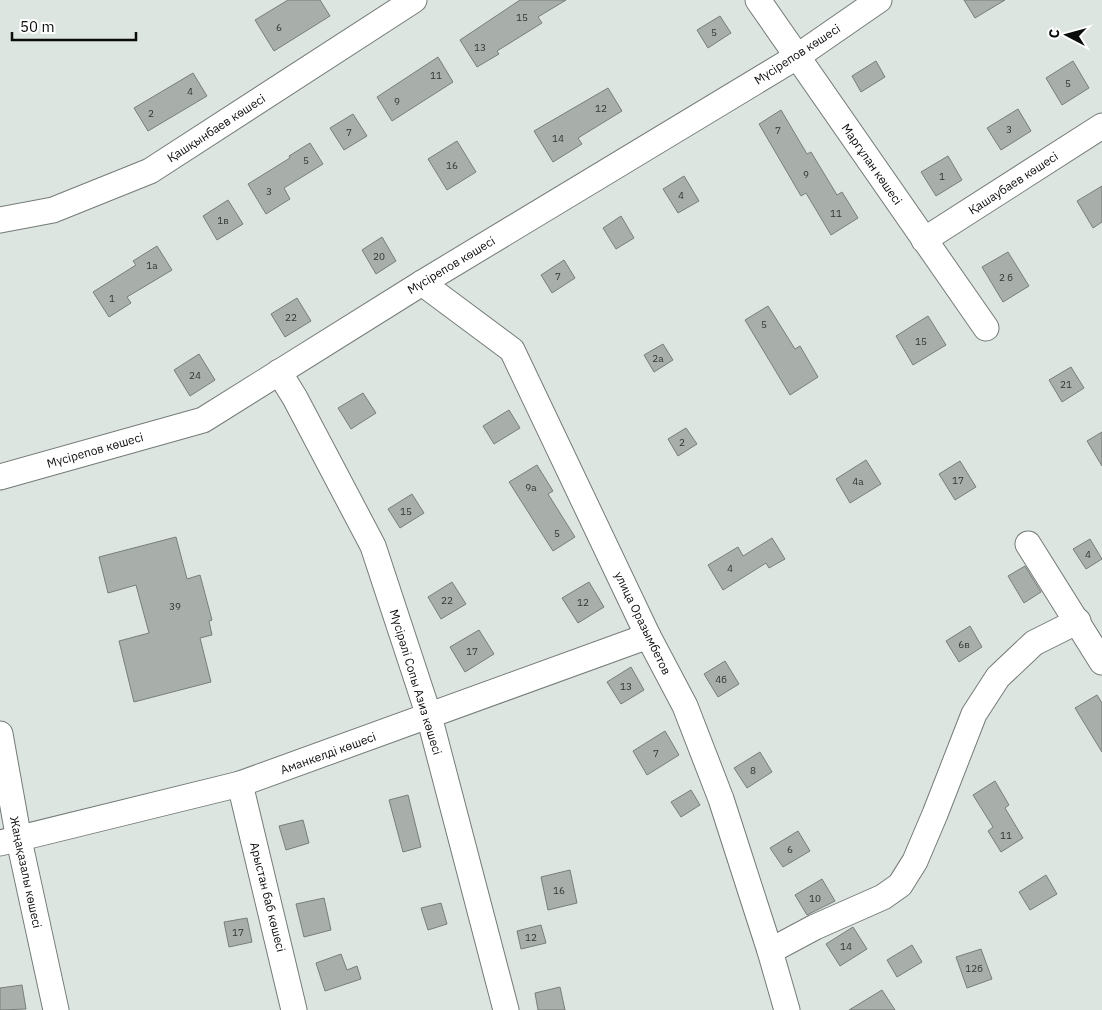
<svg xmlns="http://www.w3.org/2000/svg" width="1102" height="1010" font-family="'IBM Plex Sans',sans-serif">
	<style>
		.building { fill: #a8afab; stroke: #787f7b }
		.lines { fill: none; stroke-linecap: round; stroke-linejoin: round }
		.minor-casing { stroke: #747b77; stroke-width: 27 }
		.minor { stroke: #fff; stroke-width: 25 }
		.labels { text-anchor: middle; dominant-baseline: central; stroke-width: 4; stroke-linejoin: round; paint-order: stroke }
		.number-label { font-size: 10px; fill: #323633 }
		.street-label { font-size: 12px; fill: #0a0d0b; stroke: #fff }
	</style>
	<rect width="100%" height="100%" fill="#dde5e1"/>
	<g class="building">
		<path d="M288,0h32l10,16 -56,35 -19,-31z"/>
		<path d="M520,0h46l-28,17 4,6 -45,28 2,3 -22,13 -17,-27z"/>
		<path d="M964,0h41l-30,18z"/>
		<path d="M720,16l11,17 -23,15 -11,-18z"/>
		<path d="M438,57l15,25 -61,39 -15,-24z"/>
		<path d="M876,61l9,16 -24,15 -9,-16z"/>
		<path d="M1073,61l16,27 -27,17 -16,-27z"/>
		<path d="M193,73l14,23 -59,35 -14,-23z"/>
		<path d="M608,88l14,23 -44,27 4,6 -29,18 -19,-31z"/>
		<path d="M1018,109l13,22 -30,19 -14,-22z"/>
		<path d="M781,110l26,44 4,-2 26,43 5,-3 16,26 -27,17 -25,-42 -5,3 -42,-72z"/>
		<path d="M353,114l14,22 -23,14 -14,-22z"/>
		<path d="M457,141l19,31 -29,18 -19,-31z"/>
		<path d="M310,143l13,21 -39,24 6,11 -24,15 -18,-30 42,-26 -1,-2z"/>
		<path d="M948,156l14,24 -26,16 -15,-24z"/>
		<path d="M684,176l15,25 -21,12 -15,-24z"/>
		<path d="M1102,186v36l-9,6 -16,-27z"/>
		<path d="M228,200l15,24 -26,16 -14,-24z"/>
		<path d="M621,216l13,22 -18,11 -13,-21z"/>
		<path d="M382,237l14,24 -20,13 -14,-24z"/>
		<path d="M157,246l15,24 -45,27 4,6 -22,14 -16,-25 43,-27 -3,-4z"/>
		<path d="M1008,252l21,34 -26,16 -21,-35z"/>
		<path d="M564,260l11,18 -23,15 -11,-18z"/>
		<path d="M297,298l14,23 -26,16 -14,-23z"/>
		<path d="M768,306l27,43 5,-3 18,31 -28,18 -45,-75z"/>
		<path d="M928,316l18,29 -33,20 -17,-29z"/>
		<path d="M663,344l10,16 -19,12 -10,-17z"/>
		<path d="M199,354l16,26 -25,16 -16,-26z"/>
		<path d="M1071,367l13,21 -22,14 -13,-22z"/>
		<path d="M363,393l13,20 -25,16 -13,-21z"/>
		<path d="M509,410l11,18 -26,16 -11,-18z"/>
		<path d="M686,428l11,16 -19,12 -10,-17z"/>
		<path d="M1102,432v34l-15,-25z"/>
		<path d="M866,460l15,24 -31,19 -14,-24z"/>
		<path d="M960,461l16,26 -21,13 -16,-26z"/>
		<path d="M537,465l16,26 -5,3 27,43 -22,14 -44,-69z"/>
		<path d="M412,494l12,19 -24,15 -12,-19z"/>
		<path d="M176,537l11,42 13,-4 12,45 -3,1 3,14 -12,3 11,44 -77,20 -15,-61 30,-8 -13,-48 -28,8 -9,-36z"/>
		<path d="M772,538l13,21 -16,9 -3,-5 -43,27 -15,-25 30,-18 5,9z"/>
		<path d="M1090,539l12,20 -16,10 -13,-20z"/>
		<path d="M1025,566l16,26 -17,11 -16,-27z"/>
		<path d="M452,582l14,22 -25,15 -13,-22z"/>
		<path d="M589,582l15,25 -26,16 -16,-25z"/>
		<path d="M970,626l12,21 -23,15 -13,-21z"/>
		<path d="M479,630l15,24 -29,18 -15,-25z"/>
		<path d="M725,661l14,23 -21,13 -14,-23z"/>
		<path d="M631,667l13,23 -23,14 -14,-22z"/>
		<path d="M1097,695l5,8v49l-27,-44z"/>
		<path d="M665,731l14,24 -32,20 -14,-24z"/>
		<path d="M760,752l12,20 -25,16 -13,-20z"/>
		<path d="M995,781l14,24 -4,3 18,30 -22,14 -13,-21 5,-4 -20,-32z"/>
		<path d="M691,790l9,15 -19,12 -10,-15z"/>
		<path d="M408,795l13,52 -18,5 -14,-52z"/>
		<path d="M303,820l6,23 -23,7 -7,-24z"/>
		<path d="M798,831l12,20 -27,16 -13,-19z"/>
		<path d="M570,870l7,33 -29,7 -7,-33z"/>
		<path d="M1046,875l11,19 -27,16 -11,-18z"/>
		<path d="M822,879l13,22 -28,14 -12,-20z"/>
		<path d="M324,898l7,32 -27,7 -8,-33z"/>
		<path d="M441,903l6,21 -19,6 -7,-22z"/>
		<path d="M247,918l5,24 -23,5 -5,-25z"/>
		<path d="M541,925l5,18 -25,6 -4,-18z"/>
		<path d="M853,927l14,22 -27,17 -14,-22z"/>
		<path d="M912,945l10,17 -25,15 -10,-17z"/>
		<path d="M981,949l11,30 -25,9 -11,-31z"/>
		<path d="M341,954l6,16 10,-4 4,13 -36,12 -9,-28z"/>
		<path d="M22,985l4,24 -26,1v-22z"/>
		<path d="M560,987l5,23h-27l-3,-17z"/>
		<path d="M882,990l13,20h-46z"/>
	</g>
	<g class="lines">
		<defs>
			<g id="minor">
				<path d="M758,0l228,328"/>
				<path d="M0,220l53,-10 97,-39 264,-171"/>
				<path d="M924,240l178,-114"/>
				<path d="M422,283l90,67 136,286 37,70 36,93 49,152 17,59"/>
				<path d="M279,372l16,26 78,148 56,170 77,294"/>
				<path d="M0,477l203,-57 219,-137 376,-227 81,-56"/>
				<path d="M1028,544l74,118"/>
				<path d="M0,734l19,106 37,170"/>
				<path d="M240,784l54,226"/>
				<path d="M0,843l240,-59 408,-148"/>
				<path d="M770,951l45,-24 68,-30 17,-12 15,-24 20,-47 39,-100 24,-37 36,-34 44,-22"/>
			</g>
		</defs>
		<use href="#minor" class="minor-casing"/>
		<use href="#minor" class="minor"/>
	</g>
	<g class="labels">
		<g class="number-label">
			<text x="522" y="17">15</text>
			<text x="279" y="27">6</text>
			<text x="714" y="32">5</text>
			<text x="480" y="47">13</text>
			<text x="436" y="75">11</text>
			<text x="1068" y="83">5</text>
			<text x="190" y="91">4</text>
			<text x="397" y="101">9</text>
			<text x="601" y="108">12</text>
			<text x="151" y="113">2</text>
			<text x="1009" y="129">3</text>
			<text x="778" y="130">7</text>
			<text x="349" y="132">7</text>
			<text x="558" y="138">14</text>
			<text x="306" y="160">5</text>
			<text x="452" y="165">16</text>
			<text x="806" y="174">9</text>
			<text x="942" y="176">1</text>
			<text x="269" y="191">3</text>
			<text x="681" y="195">4</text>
			<text x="836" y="213">11</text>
			<text x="223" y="220">1в</text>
			<text x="379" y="256">20</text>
			<text x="152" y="265">1а</text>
			<text x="558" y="276">7</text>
			<text x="1006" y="277">2 б</text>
			<text x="112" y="298">1</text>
			<text x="291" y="317">22</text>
			<text x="764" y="324">5</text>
			<text x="921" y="341">15</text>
			<text x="658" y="358">2а</text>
			<text x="195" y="375">24</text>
			<text x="1066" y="384">21</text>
			<text x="682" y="442">2</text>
			<text x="958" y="480">17</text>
			<text x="858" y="481">4а</text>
			<text x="531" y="487">9а</text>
			<text x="406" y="511">15</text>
			<text x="557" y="533">5</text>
			<text x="1088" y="554">4</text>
			<text x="730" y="568">4</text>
			<text x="447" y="600">22</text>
			<text x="583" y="602">12</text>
			<text x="175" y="606">39</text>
			<text x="964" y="644">6в</text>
			<text x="472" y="651">17</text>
			<text x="721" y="679">4б</text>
			<text x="626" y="686">13</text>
			<text x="656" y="753">7</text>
			<text x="753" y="770">8</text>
			<text x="1006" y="835">11</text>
			<text x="790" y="849">6</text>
			<text x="559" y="890">16</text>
			<text x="815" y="898">10</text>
			<text x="238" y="932">17</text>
			<text x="531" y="937">12</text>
			<text x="846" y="946">14</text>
			<text x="974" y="968">12б</text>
		</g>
		<g class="street-label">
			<text transform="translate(797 54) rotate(-33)">Мүсірепов көшесі</text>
			<text transform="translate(216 128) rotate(-33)">Қашқынбаев көшесі</text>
			<text transform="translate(872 164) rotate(55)">Маргұлан көшесі</text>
			<text transform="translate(1013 183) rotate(-33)">Қашаубаев көшесі</text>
			<text transform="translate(451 265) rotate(-31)">Мүсірепов көшесі</text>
			<text transform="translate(95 450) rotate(-16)">Мүсірепов көшесі</text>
			<text transform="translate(643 623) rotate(64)">улица Оразымбетов</text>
			<text transform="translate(416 682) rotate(73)">Мүсірәлі Сопы Азиз көшесі</text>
			<text transform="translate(328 753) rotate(-20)">Аманкелді көшесі</text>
			<text transform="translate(26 872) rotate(78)">Жаңақазалы көшесі</text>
			<text transform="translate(268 897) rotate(76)">Арыстан баб көшесі</text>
		</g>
	</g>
	<g transform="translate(1067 35) rotate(276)" stroke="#ffffff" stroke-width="4" paint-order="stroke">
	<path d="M0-4L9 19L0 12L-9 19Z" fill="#0a0d0b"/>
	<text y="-8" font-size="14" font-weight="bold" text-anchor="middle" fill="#0a0d0b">С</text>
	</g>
	<path d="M12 32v8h124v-8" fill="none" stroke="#0a0d0b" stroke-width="2.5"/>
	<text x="20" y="32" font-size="15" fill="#0a0d0b" stroke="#ffffff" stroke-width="4" paint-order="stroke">50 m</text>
</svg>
